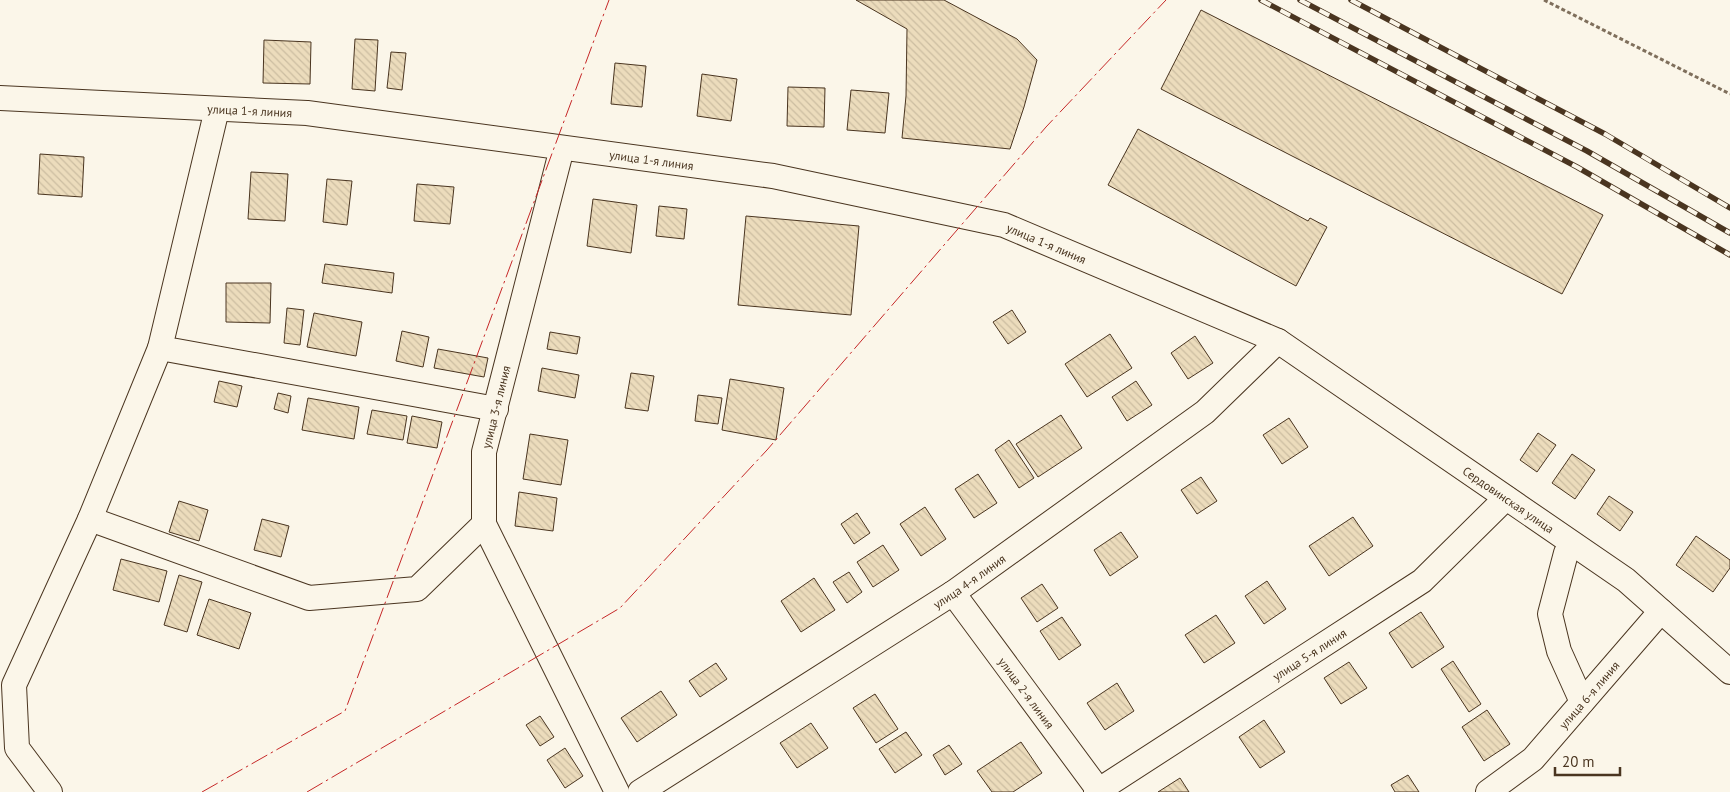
<svg xmlns="http://www.w3.org/2000/svg" width="1730" height="792" font-family="'PT Sans',sans-serif">
	<style>
		.building { fill: url(#building-back-hatch); stroke: #4a3520 }
		.lines { fill: none; stroke-linecap: round; stroke-linejoin: round }
		.minor-casing { stroke: #4a3520; stroke-width: 26 }
		.path { stroke: #7f6f5c; stroke-width: 3; stroke-dasharray: 4 2.5; stroke-linecap: butt }
		.minor { stroke: #fbf6e9; stroke-width: 24 }
		.rail-casing { stroke: #4a3520; stroke-width: 5.5 }
		.rail { stroke: #fbf6e9; stroke-width: 4; stroke-dasharray: 11; stroke-linecap: butt }
		.power { stroke: #c62828; stroke-width: 1; stroke-dasharray: 18 4 2.5 4; stroke-linecap: butt }
		.labels { text-anchor: middle; dominant-baseline: central; stroke-width: 4; stroke-linejoin: round; paint-order: stroke }
		.street-label { font-size: 12px; fill: #4a3520; stroke: #fbf6e9 }
	</style>
	<defs>
		<pattern id="building-back-hatch" width="6" height="6" patternUnits="userSpaceOnUse" patternTransform="scale(1.25)"><rect width="6" height="6" fill="#ecdcbc"/><path d="M-1 5l2 2M0 0l6 6M5-1l2 2" fill="none" stroke="#ccbda1"/></pattern>
	</defs>
	<rect width="100%" height="100%" fill="#fbf6e9"/>
	<g class="building">
		<path d="M856,0h88l73,39 20,21 -13,47 -14,42 -108,-11 4,-42 1,-67z"/>
		<path d="M1201,10l402,205 -41,79 -401,-205z"/>
		<path d="M355,39l23,1 -3,51 -23,-2z"/>
		<path d="M264,40l47,2 -1,42 -47,-1z"/>
		<path d="M391,52l15,1 -4,37 -15,-2z"/>
		<path d="M615,63l31,3 -4,41 -31,-3z"/>
		<path d="M702,74l35,5 -6,42 -34,-5z"/>
		<path d="M788,87l37,1 -1,39 -37,-1z"/>
		<path d="M851,90l38,3 -4,40 -38,-3z"/>
		<path d="M1138,129l170,92 2,-3 17,9 -31,59 -188,-101z"/>
		<path d="M40,154l44,3 -2,40 -44,-3z"/>
		<path d="M251,172l37,2 -3,47 -37,-2z"/>
		<path d="M327,179l25,2 -5,44 -24,-3z"/>
		<path d="M417,184l37,3 -4,37 -36,-3z"/>
		<path d="M593,199l44,6 -6,48 -44,-7z"/>
		<path d="M659,206l28,3 -3,30 -28,-3z"/>
		<path d="M746,216l113,10 -8,89 -113,-10z"/>
		<path d="M325,264l69,9 -2,20 -70,-10z"/>
		<path d="M226,283h45l-1,40 -44,-1z"/>
		<path d="M287,308l17,2 -4,35 -16,-2z"/>
		<path d="M1012,310l14,22 -18,12 -15,-22z"/>
		<path d="M314,313l48,9 -6,34 -49,-9z"/>
		<path d="M402,331l27,6 -6,30 -27,-6z"/>
		<path d="M550,332l30,5 -3,17 -30,-5z"/>
		<path d="M1110,334l22,34 -45,29 -22,-33z"/>
		<path d="M1195,336l18,27 -25,16 -17,-26z"/>
		<path d="M438,349l50,9 -4,19 -50,-9z"/>
		<path d="M542,368l37,7 -4,23 -37,-7z"/>
		<path d="M631,373l23,3 -6,35 -23,-3z"/>
		<path d="M730,379l54,9 -8,52 -54,-10z"/>
		<path d="M219,381l23,5 -5,21 -23,-5z"/>
		<path d="M1136,381l16,24 -25,16 -15,-24z"/>
		<path d="M278,393l13,3 -3,17 -14,-4z"/>
		<path d="M698,395l24,3 -4,26 -23,-3z"/>
		<path d="M308,398l51,9 -5,32 -52,-9z"/>
		<path d="M372,410l35,6 -4,24 -36,-6z"/>
		<path d="M1061,415l21,33 -44,29 -22,-33z"/>
		<path d="M412,416l30,6 -5,26 -30,-5z"/>
		<path d="M1289,418l19,29 -26,17 -19,-29z"/>
		<path d="M1538,433l18,12 -19,27 -17,-12z"/>
		<path d="M530,434l38,6 -7,45 -38,-6z"/>
		<path d="M1009,440l25,38 -15,10 -24,-38z"/>
		<path d="M1572,454l23,16 -20,29 -23,-16z"/>
		<path d="M978,474l19,29 -23,15 -19,-29z"/>
		<path d="M1201,477l16,24 -20,13 -16,-24z"/>
		<path d="M519,492l38,6 -4,33 -38,-5z"/>
		<path d="M1609,496l24,16 -13,19 -23,-17z"/>
		<path d="M179,501l29,9 -9,31 -30,-9z"/>
		<path d="M925,507l21,32 -25,17 -21,-32z"/>
		<path d="M857,513l13,20 -16,11 -13,-20z"/>
		<path d="M1353,517l20,29 -44,30 -20,-30z"/>
		<path d="M262,519l27,7 -8,31 -27,-7z"/>
		<path d="M1121,532l17,25 -28,19 -16,-26z"/>
		<path d="M1696,536l34,24v8l-17,24 -37,-27z"/>
		<path d="M883,545l16,25 -26,17 -16,-25z"/>
		<path d="M121,559l46,12 -8,31 -46,-12z"/>
		<path d="M849,572l13,20 -15,11 -14,-21z"/>
		<path d="M179,575l23,7 -15,50 -23,-7z"/>
		<path d="M814,578l21,32 -34,22 -20,-31z"/>
		<path d="M1267,581l19,28 -22,15 -19,-28z"/>
		<path d="M1042,584l16,24 -21,14 -16,-24z"/>
		<path d="M209,599l42,14 -12,36 -42,-14z"/>
		<path d="M1421,612l23,35 -32,21 -23,-35z"/>
		<path d="M1216,615l19,28 -31,20 -19,-28z"/>
		<path d="M1062,617l19,28 -22,15 -19,-29z"/>
		<path d="M1453,661l28,43 -12,8 -28,-43z"/>
		<path d="M1349,662l18,26 -26,16 -17,-26z"/>
		<path d="M716,663l11,16 -27,18 -11,-16z"/>
		<path d="M1117,683l17,28 -29,19 -18,-27z"/>
		<path d="M661,691l16,24 -40,27 -16,-24z"/>
		<path d="M875,694l23,35 -22,14 -23,-35z"/>
		<path d="M1487,710l23,34 -26,17 -22,-34z"/>
		<path d="M540,716l14,21 -14,9 -14,-21z"/>
		<path d="M1264,720l21,32 -25,16 -21,-31z"/>
		<path d="M811,723l17,25 -31,20 -17,-25z"/>
		<path d="M906,732l16,23 -27,18 -16,-24z"/>
		<path d="M1021,742l21,31 -29,19h-21l-15,-21z"/>
		<path d="M949,745l13,19 -17,11 -12,-20z"/>
		<path d="M565,748l18,28 -18,12 -18,-28z"/>
		<path d="M1408,775l11,17h-24l-4,-7z"/>
		<path d="M1180,778l9,14h-31z"/>
	</g>
	<g class="lines">
		<defs>
			<g id="minor">
				<path id="s1" d="M0,98l307,15 466,63 231,49 274,116 348,239 104,92"/>
				<path d="M217,109l-57,239 336,61"/>
				<path d="M562,148l-78,304v72l133,268"/>
				<path d="M90,519l219,79 108,-9 67,-65"/>
				<path d="M1566,553l-16,61 9,37 23,51"/>
				<path id="s2" d="M953,593l147,199"/>
				<path d="M50,792l-33,-44 -3,-63 76,-166 70,-171"/>
				<path id="s3" d="M640,792l313,-199 252,-181 73,-71"/>
				<path id="s4" d="M1096,792l326,-211 84,-83"/>
				<path id="s5" d="M1488,792l45,-33 128,-148"/>
			</g>
		</defs>
		<use href="#minor" class="minor-casing"/>
		<path class="path" d="M1544,0l186,94"/>
		<use href="#minor" class="minor"/>
		<defs>
			<g id="rail">
				<path d="M1261,0l316,167 153,88"/>
				<path d="M1300,0l287,151 143,82"/>
				<path d="M1351,0l254,134 125,74"/>
			</g>
		</defs>
		<use href="#rail" class="rail-casing"/>
		<use href="#rail" class="rail"/>
		<g class="power">
			<path d="M202,792l143,-81 264,-711"/>
			<path d="M307,792l313,-184 147,-158 279,-323 120,-127"/>
		</g>
	</g>
	<g class="labels">
		<g class="street-label">
			<text stroke="none"><textPath href="#s1" startOffset="250">улица 1-я линия</textPath></text>
			<text stroke="none"><textPath href="#s1" startOffset="655">улица 1-я линия</textPath></text>
			<text stroke="none"><textPath href="#s1" startOffset="1060">улица 1-я линия</textPath></text>
			<text transform="translate(496 407) rotate(-76)">улица 3-я линия</text>
			<text stroke="none"><textPath href="#s1" startOffset="1591">Сердовинская улица</textPath></text>
			<text stroke="none"><textPath href="#s3" startOffset="391">улица 4-я линия</textPath></text>
			<text stroke="none"><textPath href="#s4" startOffset="254">улица 5-я линия</textPath></text>
			<text stroke="none"><textPath href="#s2" startOffset="124">улица 2-я линия</textPath></text>
			<text stroke="none"><textPath href="#s5" startOffset="141">улица 6-я линия</textPath></text>
		</g>
	</g>
	<path d="M1555 767v8h65v-8" fill="none" stroke="#4a3520" stroke-width="2.5"/>
	<text x="1562" y="767" font-size="15" fill="#4a3520" stroke="#fbf6e9" stroke-width="4" paint-order="stroke">20 m</text>
</svg>
